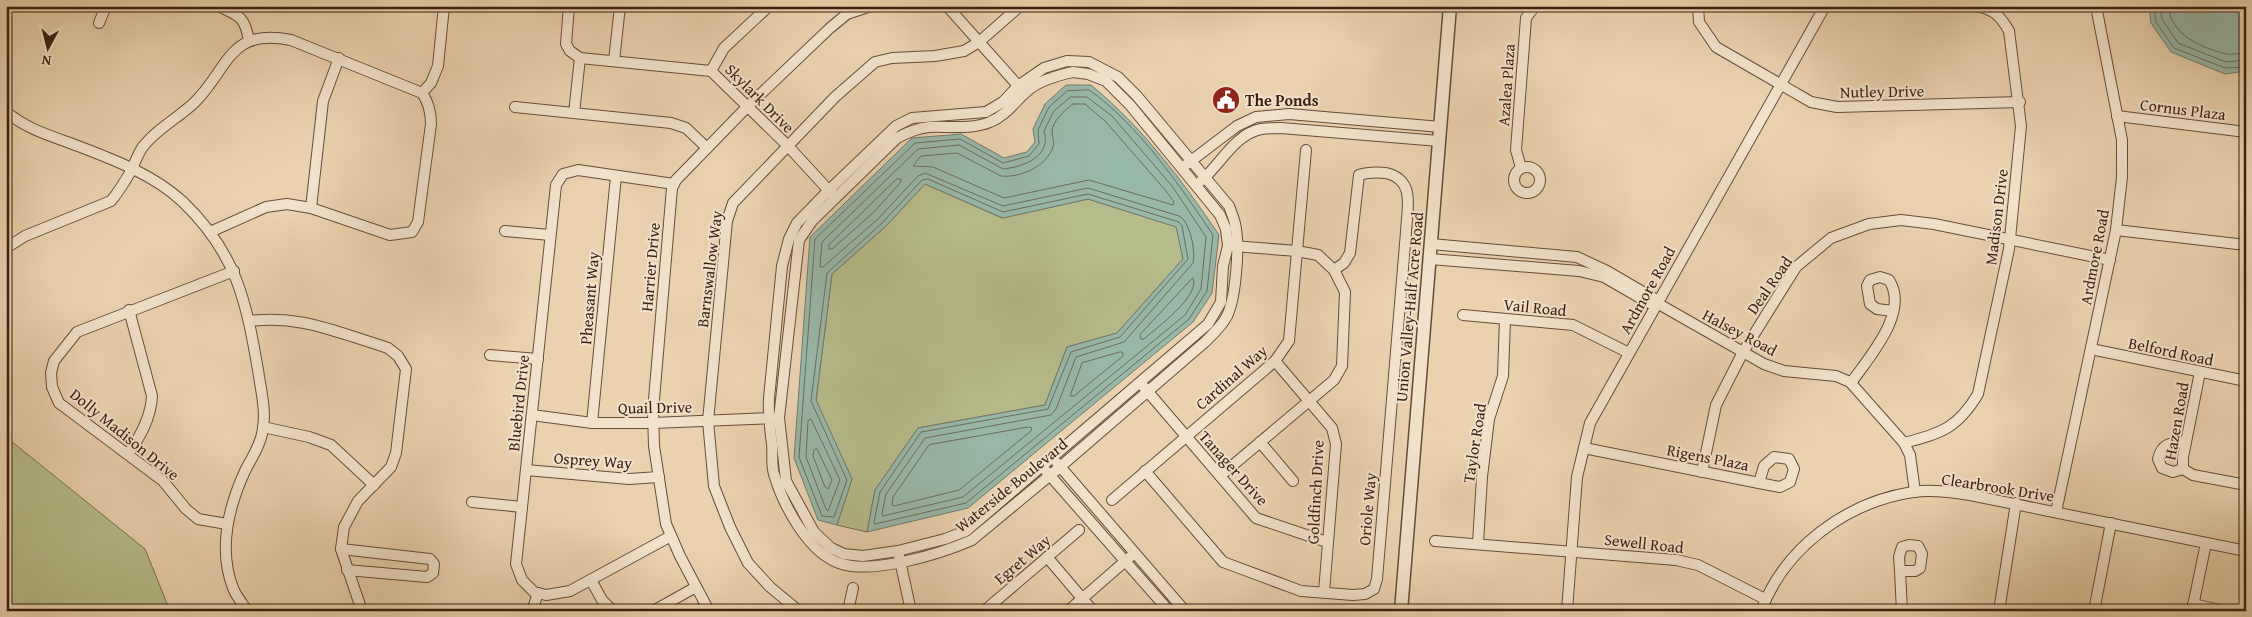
<svg xmlns="http://www.w3.org/2000/svg" width="2252" height="617" font-family="'Gentium Book Plus',serif">
	<style>
		.green { fill: #b7bc8b; stroke: #7a6e4e }
		.water { fill: #98b8a8; stroke: #737b6c }
		.lines { fill: none; stroke-linecap: round; stroke-linejoin: round }
		.shore { stroke: #6a6c5d; stroke-width: 1 }
		.minor-casing { stroke: #684c39; stroke-width: 12 }
		.tertiary-casing { stroke: #684c39; stroke-width: 15 }
		.minor { stroke: #f2e2cb; stroke-width: 10 }
		.tertiary { stroke: #f2e2cb; stroke-width: 12 }
		.labels { text-anchor: middle; dominant-baseline: central; stroke-width: 4; stroke-linejoin: round; paint-order: stroke }
		.street-label { font-size: 16px; fill: #3c1f12; stroke: #f2e2cb }
		.poi-label { font-size: 16px; font-weight: bold; fill: #3c1f12; stroke: #f2e2cb; text-anchor: start }
	</style>
	<rect width="100%" height="100%" fill="#ebd2af"/>
	<filter id="stains"><feTurbulence type="fractalNoise" baseFrequency=".004" numOctaves="4"/><feColorMatrix values="0 0 0 0 .2 0 0 0 0 .09 0 0 0 0 .02 0 0 0 .5 -.17"/></filter>
	<radialGradient id="worn" r=".72"><stop offset=".6" stop-color="#630" stop-opacity="0"/><stop offset="1" stop-color="#630" stop-opacity=".3"/></radialGradient>
	<g class="green">
		<path d="M925,184l77,34 86,-19 89,28 6,32 -66,74 -50,14 -22,58 -127,23 -43,62 -8,42 -30,-7 15,-46 -36,-78 16,-127 54,-48z"/>
		<path d="M6,437l139,112 25,62h-164z"/>
	</g>
	<g class="water">
		<path d="M2149,6h97v65l-21,3 -54,-22 -20,-29z"/>
		<path d="M1066,85h25c51,42 91,95 128,150l-7,58 -19,29 -225,186 -101,24 8,-42 43,-62 127,-23 22,-58 50,-14 66,-74 -7,-32 -88,-28 -85,19 -78,-34 -39,42 -54,48 -16,126 36,79 -15,46 -19,-5 -24,-62 16,-221 102,-99 49,-4 43,24 23,-6 8,-10 -2,-13 12,-25z"/>
	</g>
	<g class="lines">
		<g class="shore">
			<path d="M2154,6l2,16 18,26 51,20 21,-1"/>
			<path d="M2160,6l2,13 16,24 48,19 20,-2"/>
			<path d="M2168,6c3,29 32,41 58,48 6,1 13,-1 20,-1"/>
			<path d="M1089,90c48,33 92,97 124,145l-6,56 -18,28 -223,184 -91,21 -1,-2 6,-30 41,-60 127,-23 23,-57 49,-15 68,-78 -6,-33 -3,-4 -91,-28 -85,18 -75,-33 -6,1 -40,43 -55,50 -16,128 36,79 -13,37 -12,-1 -23,-59 16,-218 100,-96 45,-4 43,24 26,-7 10,-12 -1,-14 11,-23 18,-16z"/>
			<path d="M1071,97h16l25,19 60,70 34,51 -5,52 -16,26 -222,182 -80,19 -1,-3 4,-19 39,-56 126,-23 5,-6 20,-52 48,-15 69,-79c3,-11 -3,-42 -14,-47l-91,-28 -85,18 -78,-33 -7,3 -40,43 -55,48h-3l2,-25 96,-93 41,-4 44,24c21,-2 49,-13 41,-38l10,-20z"/>
			<path d="M1073,104h12l21,18 60,69 8,11 -1,3 -84,-25 -85,18 -71,-31 -20,-1 8,-10 36,-3 44,23c19,2 45,-9 52,-29 2,-6 -1,-9 -1,-15 0,-11 13,-22 21,-28z"/>
			<path d="M897,179h4v3l-28,31 -41,36h-3v-4z"/>
			<path d="M1193,278c8,18 -37,50 -49,61h-3l-1,-4z"/>
			<path d="M1121,352l2,1v3l-49,40h-4l12,-33z"/>
			<path d="M811,419l29,61 -12,31 -2,-2 -20,-52 2,-36z"/>
			<path d="M1029,427l3,1 -1,3 -72,59 -65,16 -2,-1 1,-8 36,-52z"/>
			<path d="M817,449l15,31 -4,9 -3,-2 -12,-31 1,-6z"/>
		</g>
		<defs>
			<g id="minor">
				<path d="M218,6c22,10 27,11 31,35"/>
				<path d="M569,6l-3,38 4,7 10,7 131,13 76,74 46,50"/>
				<path d="M947,6l74,83"/>
				<path d="M1698,6l1,16 17,25 95,55 26,5 183,-5"/>
				<path d="M99,23l7,-17"/>
				<path d="M614,61l6,-55"/>
				<path d="M1067,61l22,1 29,15 19,19 92,110c2,6 5,12 6,18 5,21 1,73 -8,92 -5,10 -14,18 -22,26l-145,125 -88,73c-32,14 -100,35 -133,23 -31,-11 -56,-58 -65,-89 -3,-9 -1,-21 -2,-30 -2,-16 -4,-30 -3,-46l13,-132 7,-27 8,-16 32,-33 67,-64 16,-8 74,-6 17,-10 15,-16 26,-18z"/>
				<path d="M711,71l13,-23 45,-42"/>
				<path d="M1073,72l15,2 18,7 24,24 90,110 6,14 2,17 -5,20 -2,36 -13,22 -242,207 -21,8 -47,12 -35,5 -19,-2 -13,-6 -17,-16 -28,-51 -7,-63 20,-178 13,-19 85,-83c10,-5 20,-10 32,-11 20,-1 42,3 61,-5 18,-7 26,-23 41,-34 12,-9 28,-13 42,-16z"/>
				<path d="M422,93l9,-10 7,-17 6,-60"/>
				<path d="M515,107l156,16 15,5 21,20"/>
				<path d="M6,112c22,17 39,22 64,31 39,15 82,30 113,59 53,51 63,98 75,168 3,21 9,43 4,64 -3,14 -11,25 -17,37 -17,37 -27,78 -12,117 3,8 10,16 14,23"/>
				<path d="M574,113l6,-55"/>
				<path d="M2117,116l129,16"/>
				<path d="M1187,164l50,-38 19,-9 33,-3 152,13"/>
				<circle cx="1527" cy="180" r="13"/>
				<path d="M1521,168l-5,-18 10,-132 9,-12"/>
				<path d="M1201,181c19,-16 34,-47 60,-52 7,-1 14,-1 20,-1l158,13"/>
				<path d="M311,208l12,-107 16,-43"/>
				<path d="M2116,230l130,15"/>
				<path d="M505,231l45,4"/>
				<path d="M1431,244l146,13 30,14 48,28 2,4 107,61 20,7 52,5 14,6 54,61c37,-10 53,-14 74,-49l31,-145 12,-123 -12,-95c-9,-16 -17,-23 -35,-25"/>
				<path d="M6,248l19,-12 86,-35c8,-10 15,-21 21,-32 3,-7 6,-15 10,-21 13,-18 36,-30 52,-45 35,-34 34,-76 97,-63l131,53c7,10 9,20 9,31l-13,98 -6,10 -22,3 -79,-27 -24,-4 -21,3 -56,25"/>
				<path d="M1430,259l149,12 25,6 45,26h8"/>
				<path d="M1463,315l110,10 56,28"/>
				<path d="M250,321c47,-6 81,9 126,23l12,4 10,8 8,13 -10,84 -5,14 -33,34 -14,26 -3,22 21,62"/>
				<path d="M2091,349l155,32"/>
				<path d="M490,355l48,4"/>
				<path d="M1275,361l57,67 4,16 -12,148"/>
				<path d="M1851,383c18,-26 59,-71 38,-103l-9,-3 -10,3 -3,6 3,18 7,5 16,2"/>
				<path d="M1143,386l113,132 71,24"/>
				<path d="M532,415l60,8h61l120,-5"/>
				<path d="M592,423l24,-247"/>
				<path d="M263,427l46,10 22,8 43,40"/>
				<path d="M1260,442l33,39"/>
				<path d="M1904,443l6,12 5,37"/>
				<path d="M1584,448l175,35"/>
				<path d="M128,454c12,-17 23,-36 24,-58l-23,-86"/>
				<path d="M1774,457l15,2 5,10 -4,13 -10,5 -21,-4 5,-17z"/>
				<path d="M1057,463l128,148"/>
				<path d="M2183,469v-12l17,-85"/>
				<path d="M2183,469l-10,3 -11,-4 -4,-9c4,-16 12,-16 28,-17"/>
				<path d="M2183,469l10,6 53,10"/>
				<path d="M526,470l103,9 30,-2"/>
				<path d="M1046,471l123,140"/>
				<path d="M1145,471l78,91 78,29 52,4 12,-1 9,-5 3,-10 29,-347c1,-24 10,-52 -20,-59 -9,-1 -18,-1 -27,2l-9,78 -6,10 -10,7"/>
				<path d="M1702,472l14,-67 27,-53 53,-85 35,-29 38,-14 32,-4 33,4 176,36"/>
				<path d="M1220,476l114,-96 8,-14 3,-74 -11,-22 -16,-15 -21,-4 -64,-5"/>
				<path d="M1112,500l163,-139 14,-20 17,-191"/>
				<path d="M472,502l50,5"/>
				<path d="M2056,512l60,-282 6,-53v-37l-26,-134"/>
				<path d="M227,524l-29,-5 -12,-10 -23,-28 -104,-78 -7,-16 -1,-14 3,-12 23,-29 157,-61"/>
				<path d="M671,536l-101,55 -24,4 -12,-3 -12,-12 -6,-16 40,-379 7,-11 15,-4 96,14"/>
				<path d="M1435,541l241,19 22,5 67,34"/>
				<path d="M1478,543l4,-66 7,-58 14,-43 2,-57"/>
				<path d="M1909,545l9,1 4,8 -2,14 -5,3h-15l-1,-14 3,-10z"/>
				<path d="M341,549l89,10 4,5 -1,9 -6,4 -80,-7"/>
				<path d="M899,556l12,55"/>
				<path d="M1047,557l46,54"/>
				<path d="M1900,571l2,40"/>
				<path d="M591,580l11,20 11,11"/>
				<path d="M2193,604l31,7"/>
				<path d="M532,611l6,-18"/>
				<path d="M653,611l43,-24"/>
				<path d="M709,611l-29,-55 -14,-32 -12,-78 -1,-35 19,-223 4,-8 71,-73 83,-79 17,-14 24,-8"/>
				<path d="M799,611l-29,-24 -22,-24 -18,-36 -16,-41 -6,-65 19,-200 6,-18 102,-106 40,-35 17,-4 43,-2 29,-5 15,-9 41,-36"/>
				<path d="M848,611l5,-23"/>
				<path d="M984,611l95,-81"/>
				<path d="M1068,611l62,-54"/>
				<path d="M1567,611l10,-134 13,-54 235,-417"/>
				<path d="M1761,611c24,-64 86,-109 152,-119 19,-3 39,0 57,3l276,56"/>
				<path d="M1827,611h11"/>
				<path d="M1999,611l17,-108"/>
				<path d="M2094,611l17,-88"/>
				<path d="M2192,611l14,-68"/>
			</g>
			<path id="tertiary" d="M1401,611l49,-605"/>
		</defs>
		<use href="#minor" class="minor-casing"/>
		<use href="#tertiary" class="tertiary-casing"/>
		<use href="#minor" class="minor"/>
		<use href="#tertiary" class="tertiary"/>
	</g>
	<defs>
		<symbol id="civic-disc" viewBox="-11 -11 22 22"><circle r="9.5" fill="#8f2418" stroke="#f2e2cb"/><path d="M-.6-6.5H3V-4.5H.6V-3L4-1V1h2V6H-6V1h2V-1L-.6-3ZM-1.2 2.5V6h2.4V2.5Z" fill="#fff"/></symbol>
	</defs>
	<g fill-rule="evenodd">
		<use href="#civic-disc" x="1210" y="84" width="32" height="32"/>
	</g>
	<g class="labels">
		<g class="street-label">
			<text transform="translate(1506 85) rotate(-86)">Azalea Plaza</text>
			<text transform="translate(1882 91) rotate(-1)">Nutley Drive</text>
			<text transform="translate(760 98) rotate(45)">Skylark Drive</text>
			<text transform="translate(2183 109) rotate(7)">Cornus Plaza</text>
			<text transform="translate(1996 217) rotate(-83)">Madison Drive</text>
			<text transform="translate(2094 257) rotate(-79)">Ardmore Road</text>
			<text transform="translate(650 267) rotate(-85)">Harrier Drive</text>
			<text transform="translate(709 269) rotate(-83)">Barnswallow Way</text>
			<text transform="translate(1769 285) rotate(-55)">Deal Road</text>
			<text transform="translate(1647 290) rotate(-61)">Ardmore Road</text>
			<text transform="translate(589 298) rotate(-85)">Pheasant Way</text>
			<text transform="translate(1409 307) rotate(-85)">Union Valley-Half Acre Road</text>
			<text transform="translate(1535 307) rotate(6)">Vail Road</text>
			<text transform="translate(1740 332) rotate(28)">Halsey Road</text>
			<text transform="translate(2171 351) rotate(12)">Belford Road</text>
			<text transform="translate(1231 377) rotate(-41)">Cardinal Way</text>
			<text transform="translate(518 403) rotate(-84)">Bluebird Drive</text>
			<text transform="translate(655 407) rotate(-1)">Quail Drive</text>
			<text transform="translate(2176 421) rotate(-80)">Hazen Road</text>
			<text transform="translate(125 434) rotate(39)">Dolly Madison Drive</text>
			<text transform="translate(1474 443) rotate(-81)">Taylor Road</text>
			<text transform="translate(1708 457) rotate(11)">Rigens Plaza</text>
			<text transform="translate(593 460) rotate(4)">Osprey Way</text>
			<text transform="translate(1234 468) rotate(48)">Tanager Drive</text>
			<text transform="translate(1011 485) rotate(-39)">Waterside Boulevard</text>
			<text transform="translate(1998 487) rotate(9)">Clearbrook Drive</text>
			<text transform="translate(1315 492) rotate(-87)">Goldfinch Drive</text>
			<text transform="translate(1367 509) rotate(-85)">Oriole Way</text>
			<text transform="translate(1644 543) rotate(6)">Sewell Road</text>
			<text transform="translate(1022 559) rotate(-40)">Egret Way</text>
		</g>
		<g class="poi-label">
			<text x="1245" y="100">The Ponds</text>
		</g>
	</g>
	<rect width="2252" height="617" fill="none" stroke="#ebd2af" stroke-width="25"/>
	<rect x="8" y="8" width="2237" height="602" fill="none" stroke="#3c1f12" stroke-width="2.5"/>
	<rect x="12" y="12" width="2227" height="592" fill="none" stroke="#3c1f12"/>
	<g transform="translate(48 48) rotate(187)" stroke="#f2e2cb" stroke-width="4" paint-order="stroke">
	<path d="M0-4L9 19L0 12L-9 19Z" fill="#3c1f12"/>
	<text y="-8" font-size="14" font-weight="bold" text-anchor="middle" fill="#3c1f12">N</text>
	</g>
	<rect width="100%" height="100%" filter="url(#stains)"/>
	<rect width="100%" height="100%" fill="url(#worn)"/>
</svg>
